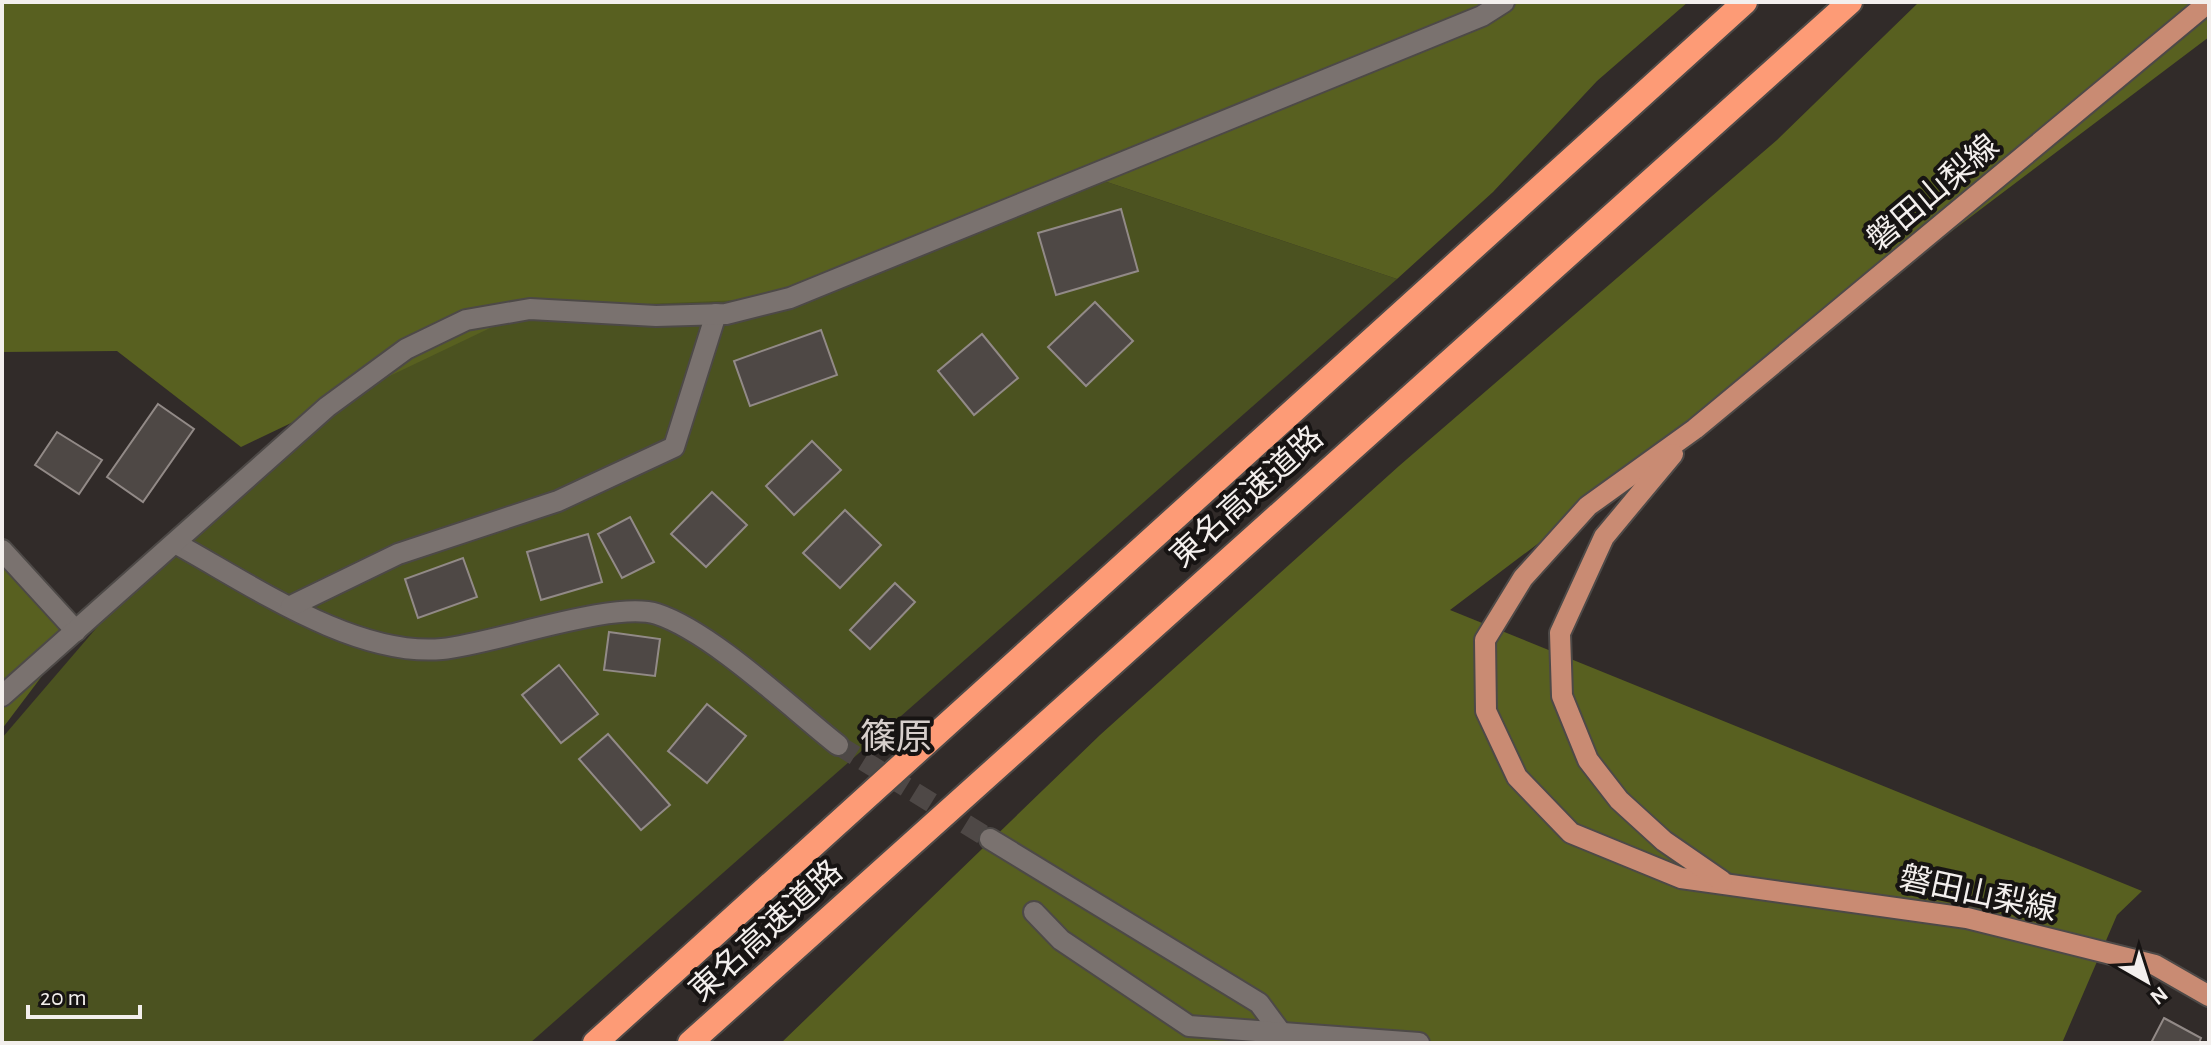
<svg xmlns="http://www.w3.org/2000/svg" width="2211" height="1045" font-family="'Alegreya Sans','Noto Sans JP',sans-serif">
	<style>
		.green { fill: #4b5220 }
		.forest { fill: #586020 }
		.building { fill: #4e4845; stroke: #928a87; stroke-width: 2 }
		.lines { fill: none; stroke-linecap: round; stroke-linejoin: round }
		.minor-tunnel { stroke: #4e4846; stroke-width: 20; stroke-dasharray: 20 10; stroke-linecap: butt }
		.minor-casing { stroke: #4d4947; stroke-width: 24 }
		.major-casing { stroke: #4d4947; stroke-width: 24 }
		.highway-casing { stroke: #4d4947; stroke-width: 28 }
		.minor { stroke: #7a726f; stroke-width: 20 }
		.major { stroke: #c98b73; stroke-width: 20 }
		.highway { stroke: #fd9b76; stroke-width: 24 }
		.labels { text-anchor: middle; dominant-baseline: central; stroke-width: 8; stroke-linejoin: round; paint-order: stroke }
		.street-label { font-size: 32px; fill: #f3efed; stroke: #171413 }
		.quarter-label { font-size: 36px; fill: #d6cecb; stroke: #171413 }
	</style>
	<rect width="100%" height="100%" fill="#312b29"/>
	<path class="green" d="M1089,176l308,103 -867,764h-528v-305l151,-176 174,-155 139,-87z"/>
	<g class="forest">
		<path d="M2,2h1686l-91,79 -104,111 -96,87 -308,-103 -299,122 -260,11 -289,138 -124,-96 -115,1z"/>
		<path d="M1919,2h290v35l-759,573 692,281 -25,24 -55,128h-1281l319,-308 299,-269 378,-326z"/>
		<path d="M2,538l74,93 -74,98z"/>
	</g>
	<g class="building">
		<path d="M1121,209l17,62 -82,24 -18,-62z"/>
		<path d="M1095,302l38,39 -47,45 -38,-39z"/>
		<path d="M821,330l16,45 -87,31 -16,-45z"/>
		<path d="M982,334l36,44 -44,37 -36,-44z"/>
		<path d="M158,404l36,25 -51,73 -36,-25z"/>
		<path d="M57,432l45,28 -23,34 -44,-29z"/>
		<path d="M812,441l29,29 -47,45 -28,-29z"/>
		<path d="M712,492l35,33 -41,42 -35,-33z"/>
		<path d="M845,510l36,35 -41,43 -37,-35z"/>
		<path d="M630,517l24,45 -32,16 -24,-44z"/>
		<path d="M588,534l14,48 -61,18 -14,-48z"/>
		<path d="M463,558l14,39 -59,21 -13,-39z"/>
		<path d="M895,583l20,19 -45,47 -20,-19z"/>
		<path d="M609,632l51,7 -5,37 -51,-6z"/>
		<path d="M559,665l39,49 -37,29 -39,-48z"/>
		<path d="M707,704l39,32 -39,47 -39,-32z"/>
		<path d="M608,734l62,71 -29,25 -62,-71z"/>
		<path d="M2164,1018l37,20 -2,5h-48z"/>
	</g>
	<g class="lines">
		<path class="minor-tunnel" d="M838,745l152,94"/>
		<defs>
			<g id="minor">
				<path d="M175,543c75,41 179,114 267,106 52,-5 171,-49 215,-35 55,18 134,94 181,131"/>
				<path d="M2,550l74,81"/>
				<path d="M291,606l107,-52 160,-53 116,-54 42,-133"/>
				<path d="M2,696l325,-289 79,-58 60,-29 64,-11 126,7 70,-2 64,-16 692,-282 22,-14"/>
				<path d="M990,839l269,164 20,27"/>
				<path d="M1034,912l27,28 128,86 230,17"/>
			</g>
			<g id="major">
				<path d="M2209,2l-514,427 -107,77 -65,72 -38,62 1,71 31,66 54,56 110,45 286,40 188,47 54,31"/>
				<path d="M1673,454l-69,83 -44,96 2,63 26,64 31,40 45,41 58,40"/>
			</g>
			<g id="highway">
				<path d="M595,1043l1150,-1041"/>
				<path d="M690,1043l1160,-1041"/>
			</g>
		</defs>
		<use href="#minor" class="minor-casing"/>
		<use href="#major" class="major-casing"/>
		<use href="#highway" class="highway-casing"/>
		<use href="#minor" class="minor"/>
		<use href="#major" class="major"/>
		<use href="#highway" class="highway"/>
	</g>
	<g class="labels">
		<g class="street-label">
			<text transform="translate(1933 193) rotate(-40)">磐田山梨線</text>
			<text transform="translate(1247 497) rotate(-42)">東名高速道路</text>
			<text transform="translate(1978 894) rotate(12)">磐田山梨線</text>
			<text transform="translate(766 931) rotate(-42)">東名高速道路</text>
		</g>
		<g class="quarter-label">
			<text x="896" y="738">篠原</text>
		</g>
	</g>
	<rect width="2211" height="1045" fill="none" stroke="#f3efed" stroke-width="8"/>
	<g transform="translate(2147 981) rotate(141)" stroke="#171413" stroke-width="6" paint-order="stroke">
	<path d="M0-6L14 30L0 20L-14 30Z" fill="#f3efed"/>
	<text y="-12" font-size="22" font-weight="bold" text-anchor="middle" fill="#f3efed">N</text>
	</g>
	<path d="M28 1005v12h112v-12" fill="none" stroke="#f3efed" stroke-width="4"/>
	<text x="40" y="1005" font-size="24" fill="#f3efed" stroke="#171413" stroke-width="6" paint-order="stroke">20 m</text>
</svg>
